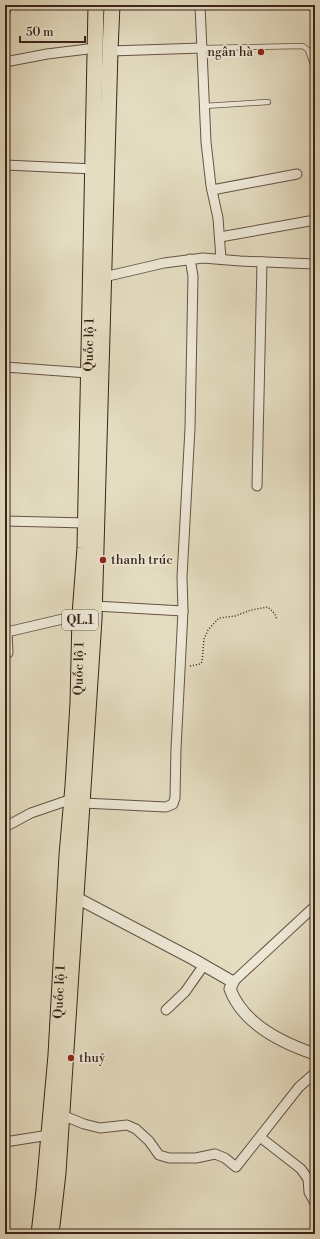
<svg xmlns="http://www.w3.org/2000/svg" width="320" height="1239" font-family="'Libre Bodoni',serif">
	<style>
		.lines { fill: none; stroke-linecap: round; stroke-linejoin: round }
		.service-casing { stroke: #655244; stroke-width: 6 }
		.minor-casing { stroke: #655244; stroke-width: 11 }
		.tertiary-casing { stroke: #655244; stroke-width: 13 }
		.trunk-casing { stroke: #3b241a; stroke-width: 17 }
		.path { stroke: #3b241a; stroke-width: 1.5; stroke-dasharray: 1 2; stroke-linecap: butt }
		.service { stroke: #ede8d6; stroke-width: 4.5 }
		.minor { stroke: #ede8d6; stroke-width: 9 }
		.tertiary { stroke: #ede8d6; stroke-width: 11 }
		.trunk { stroke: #e4dcc0; stroke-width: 15 }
		.poi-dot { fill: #8f2418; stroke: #ede8d6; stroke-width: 1.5 }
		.labels { text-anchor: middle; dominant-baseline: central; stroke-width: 3.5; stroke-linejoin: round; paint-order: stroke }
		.shield { fill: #ede8d6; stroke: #705f52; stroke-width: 1 }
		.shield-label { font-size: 12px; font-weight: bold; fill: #3b241a }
		.poi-label { font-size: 13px; fill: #3b241a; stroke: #ede8d6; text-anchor: start }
		.street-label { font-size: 13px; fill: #3b241a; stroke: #ede8d6 }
	</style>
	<rect width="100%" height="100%" fill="#e4dcc0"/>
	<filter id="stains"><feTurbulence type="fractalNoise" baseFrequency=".005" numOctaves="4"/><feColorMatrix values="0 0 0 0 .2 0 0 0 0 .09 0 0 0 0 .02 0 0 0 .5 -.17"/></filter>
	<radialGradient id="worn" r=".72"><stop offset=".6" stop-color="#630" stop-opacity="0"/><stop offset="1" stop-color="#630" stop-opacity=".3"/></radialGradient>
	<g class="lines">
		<defs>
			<g id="service">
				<path d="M202,48l101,-2 5,4 7,21"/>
				<path d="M204,106l64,-4"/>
			</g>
			<g id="minor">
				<path d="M200,5l6,137 5,44 7,32 3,41"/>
				<path d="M5,13l1,-8"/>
				<path d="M110,51l92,-3"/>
				<path d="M5,62l42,-8 49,-6"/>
				<path d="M5,165l89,4"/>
				<path d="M212,190l85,-16"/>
				<path d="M220,237l95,-17"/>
				<path d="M104,277l60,-14 39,-5 37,3 75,3"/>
				<path d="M5,367l83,6"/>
				<path d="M257,486l5,-224"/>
				<path d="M5,521l81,2"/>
				<path d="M95,606l88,5"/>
				<path d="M5,628l2,4 73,-17"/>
				<path d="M7,632l1,21"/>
				<path d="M83,803l83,4 7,-3 2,-6 1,-49 7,-138 -1,-34 8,-149 3,-152 -3,-17"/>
				<path d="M5,827l26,-14 41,-14"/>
				<path d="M233,982l82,-76"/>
				<path d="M166,1010l19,-18 19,-27"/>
				<path d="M62,1115l22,9 16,4 27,-3 9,4 13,12 10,14 10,3h27l19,-4 10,4 11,9 63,-80 16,-14"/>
				<path d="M260,1137l41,32 7,10 1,13 6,11"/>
				<path d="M5,1142l44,-7"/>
			</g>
			<path id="tertiary" d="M77,898l116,61 40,23 -3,7c13,35 52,54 85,65"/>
			<g id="trunk">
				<path id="s1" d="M39,1234l5,-44 12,-135 11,-200 6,-69 5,-83 2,-88 5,-67 11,-543"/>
				<path d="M51,1234l7,-61 36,-554 16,-568 2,-46"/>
			</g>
		</defs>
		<use href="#service" class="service-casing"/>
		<use href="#minor" class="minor-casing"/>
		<use href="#tertiary" class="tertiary-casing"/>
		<use href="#trunk" class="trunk-casing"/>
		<path class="path" d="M190,666l10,-2 2,-2 2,-23 4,-9 11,-12 16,-2 16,-6 17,-3 7,7 2,6"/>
		<use href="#service" class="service"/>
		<use href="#minor" class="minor"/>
		<use href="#tertiary" class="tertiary"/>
		<use href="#trunk" class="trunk"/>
	</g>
	<g class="poi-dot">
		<circle cx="261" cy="52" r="4"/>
		<circle cx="103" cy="560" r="4"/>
		<circle cx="71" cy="1058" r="4"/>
	</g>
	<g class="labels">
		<rect class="shield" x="62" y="610" width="36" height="20" rx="3"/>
		<g class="shield-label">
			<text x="80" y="620">QL.1</text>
		</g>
		<g class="poi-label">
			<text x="253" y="52" text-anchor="end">ngân hà</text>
			<text x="111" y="560">thanh trúc</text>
			<text x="79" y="1058">thuỷ</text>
		</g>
		<g class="street-label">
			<text stroke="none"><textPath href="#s1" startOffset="891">Quốc lộ 1</textPath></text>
			<text stroke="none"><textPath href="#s1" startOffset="567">Quốc lộ 1</textPath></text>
			<text stroke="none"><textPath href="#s1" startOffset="243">Quốc lộ 1</textPath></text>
		</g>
	</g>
	<rect width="320" height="1239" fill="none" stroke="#e4dcc0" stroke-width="20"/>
	<rect x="6" y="6" width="308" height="1227" fill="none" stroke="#3b241a" stroke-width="2"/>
	<rect x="10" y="10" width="300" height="1219" fill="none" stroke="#3b241a"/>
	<path d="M20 36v6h65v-6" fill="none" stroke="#3b241a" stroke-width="2"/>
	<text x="26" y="36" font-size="12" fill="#3b241a" stroke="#ede8d6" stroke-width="3" paint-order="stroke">50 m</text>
	<rect width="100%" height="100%" filter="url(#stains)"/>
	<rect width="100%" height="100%" fill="url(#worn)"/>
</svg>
